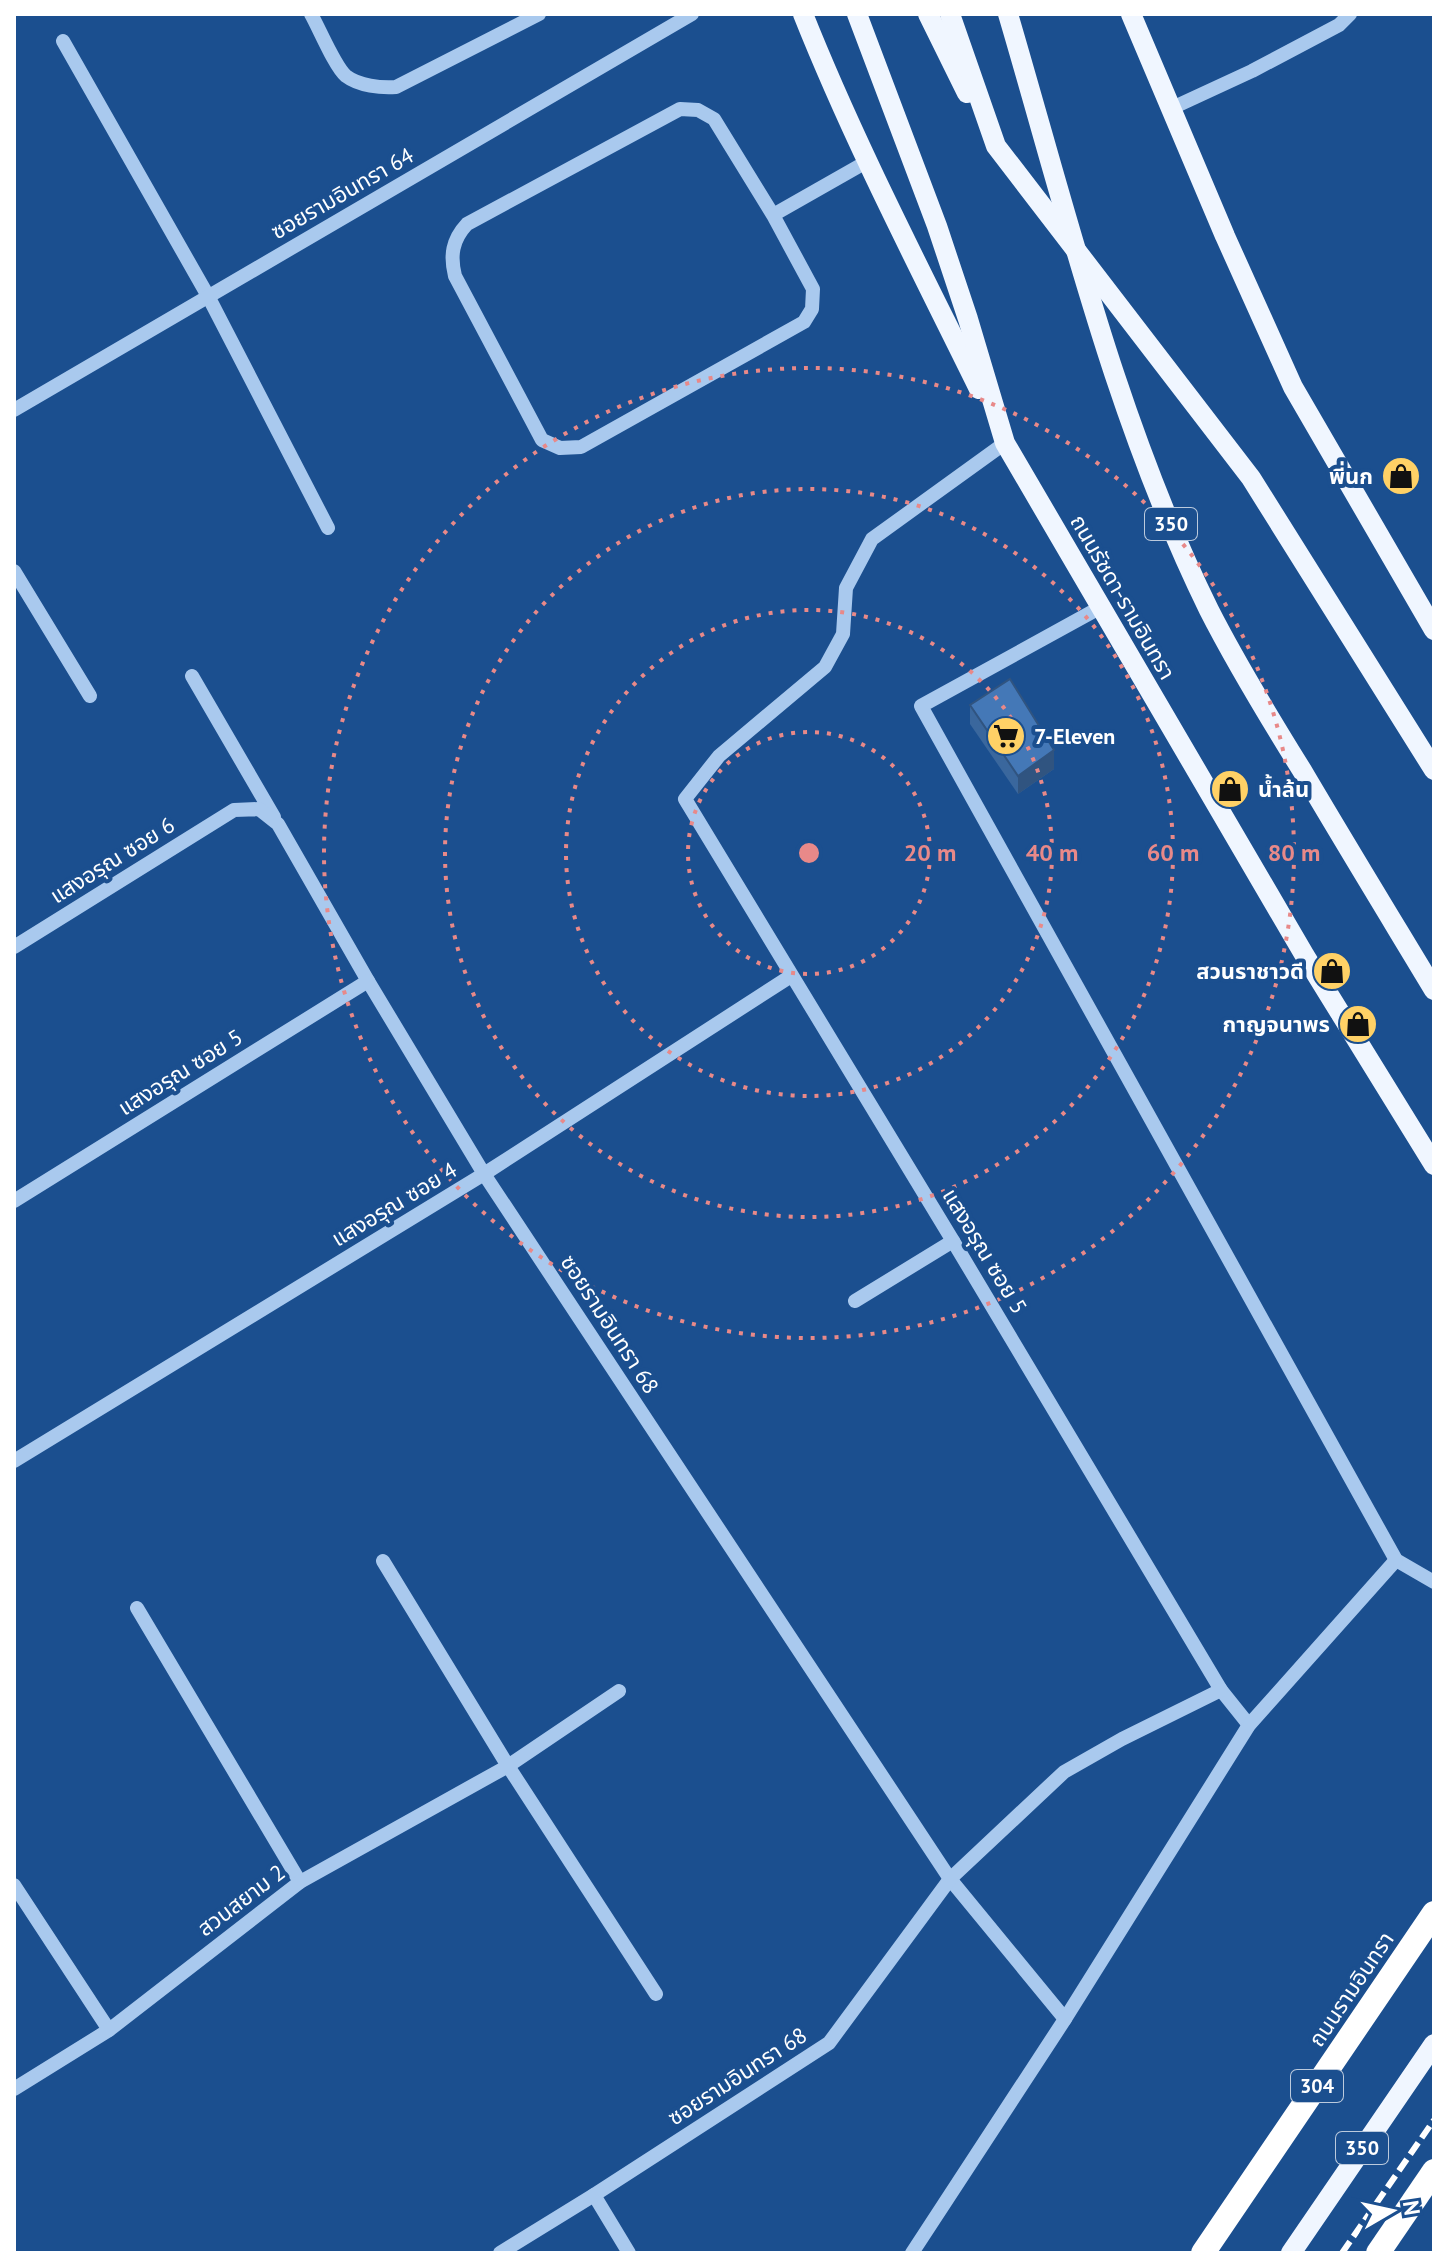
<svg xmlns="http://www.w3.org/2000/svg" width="1448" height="2267" font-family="'PT Sans','Noto Sans Thai',sans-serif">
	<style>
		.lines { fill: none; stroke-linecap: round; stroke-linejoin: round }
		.minor { stroke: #a9c9ee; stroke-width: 14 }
		.major { stroke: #f0f6ff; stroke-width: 20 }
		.highway { stroke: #fff; stroke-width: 24 }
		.rail { stroke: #fff; stroke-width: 6; stroke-dasharray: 14 6; stroke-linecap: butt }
		.major-bridge { stroke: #f0f6ff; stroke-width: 20 }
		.wall { fill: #3a679d }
		.shaded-wall { fill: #305480 }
		.building { fill: #4478b7; stroke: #305480; stroke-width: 2 }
		.ring { fill: none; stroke: #e88989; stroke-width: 4; stroke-dasharray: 4 8 }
		.labels { text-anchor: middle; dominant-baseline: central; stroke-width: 8; stroke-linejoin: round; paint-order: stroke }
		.shield { fill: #1b4f8f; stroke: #bbcadd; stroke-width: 2 }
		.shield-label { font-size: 20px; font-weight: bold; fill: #fff }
		.street-label { font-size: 22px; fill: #fff; stroke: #1b4f8f }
		.poi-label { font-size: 22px; font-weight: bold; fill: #fff; stroke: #1b4f8f; text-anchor: end }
		.centre { fill: #e88989; stroke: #1b4f8f; stroke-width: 4 }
		.ring-label { font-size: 24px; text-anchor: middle; font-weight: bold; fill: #e88989; stroke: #1b4f8f; stroke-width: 8; stroke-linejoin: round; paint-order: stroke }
	</style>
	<rect width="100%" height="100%" fill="#1b4f8f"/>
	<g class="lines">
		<g class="minor">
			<path d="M311,14c8,14 24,53 35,62 13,10 35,12 50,11l143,-73"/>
			<path d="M63,41l145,255 120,232"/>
			<path d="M1172,108l80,-37 87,-46 11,-11"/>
			<path d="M773,215l40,74 -1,20 -8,13 -223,125 -21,1 -18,-8 -87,-164c-5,-20 -3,-36 12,-52l213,-115 18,1 16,9 59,96 95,-54"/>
			<path d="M14,410l678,-396"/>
			<path d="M1005,443l-133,96 -26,49 -3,46 -18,33 -106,89 -34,43 268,442 268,449 28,35"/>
			<path d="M14,571l76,125"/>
			<path d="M1101,607l-180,99 475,854 38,22"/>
			<path d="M192,676l82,141"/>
			<path d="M14,947l220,-137 25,-1 19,15 90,157 116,193 466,705 115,140"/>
			<path d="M14,1201l354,-220"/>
			<path d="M855,1301l98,-60"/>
			<path d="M14,1461l470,-287 307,-198"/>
			<path d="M383,1561l125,205 148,228"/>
			<path d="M137,1608l163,274"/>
			<path d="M14,1885l95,145"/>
			<path d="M14,2089l95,-59 191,-148 208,-116 111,-75"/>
			<path d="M594,2195l35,58"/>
			<path d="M500,2253l94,-58 235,-152 121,-164 114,-107 58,-33 99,-49"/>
			<path d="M912,2253l153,-234 184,-294 147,-165"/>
		</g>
		<g class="major">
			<path d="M803,14c51,128 115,251 176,375"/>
			<path d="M857,14l80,212 31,93 37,124 300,513 129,209"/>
			<path d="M928,14l39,79"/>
			<path d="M950,14l46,132 255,332 183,292"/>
			<path d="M1131,14l94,222 68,151 141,243"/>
			<path d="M1291,2253l143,-209"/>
		</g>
		<g class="highway">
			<path d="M1203,2253l231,-340"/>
			<path d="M1378,2253l56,-82"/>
		</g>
		<path class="rail" d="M1342,2253l92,-133"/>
		<path class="major-bridge" d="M1008,14c59,200 108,407 201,596 28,55 61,109 94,162 43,73 87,145 131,218"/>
	</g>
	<path class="wall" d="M970,705l84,64 -36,25 -48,-70z"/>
	<path class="shaded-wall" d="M1054,750v19l-36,25v-18z"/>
	<path class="building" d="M1010,679l44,71 -36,26 -48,-71z"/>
	<g class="ring">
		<circle cx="809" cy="853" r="121"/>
		<circle cx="809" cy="853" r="243"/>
		<circle cx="809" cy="853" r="364"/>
		<circle cx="809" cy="853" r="485"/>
	</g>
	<defs>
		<symbol id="shop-disc" viewBox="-11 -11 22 22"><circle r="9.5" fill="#ffd166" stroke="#1b4f8f"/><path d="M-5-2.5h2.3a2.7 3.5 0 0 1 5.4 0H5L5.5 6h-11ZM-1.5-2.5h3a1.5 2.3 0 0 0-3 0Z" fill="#111"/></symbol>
		<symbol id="supermarket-disc" viewBox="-11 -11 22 22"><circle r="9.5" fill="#ffd166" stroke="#1b4f8f"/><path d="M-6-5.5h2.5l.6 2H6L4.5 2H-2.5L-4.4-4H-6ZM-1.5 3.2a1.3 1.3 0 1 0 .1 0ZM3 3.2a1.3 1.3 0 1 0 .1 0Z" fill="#111"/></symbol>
	</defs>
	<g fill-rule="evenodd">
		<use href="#shop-disc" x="1379" y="454" width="44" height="44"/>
		<use href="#supermarket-disc" x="984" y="714" width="44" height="44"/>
		<use href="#shop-disc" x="1208" y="767" width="44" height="44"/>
		<use href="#shop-disc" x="1310" y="949" width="44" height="44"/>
		<use href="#shop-disc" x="1336" y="1002" width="44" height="44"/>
	</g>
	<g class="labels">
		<g class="shield">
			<rect x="1145" y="508" width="52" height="32" rx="6"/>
			<rect x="1291" y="2070" width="52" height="32" rx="6"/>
			<rect x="1336" y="2132" width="52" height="32" rx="6"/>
		</g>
		<g class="shield-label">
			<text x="1171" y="524">350</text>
			<text x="1317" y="2086">304</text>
			<text x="1362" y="2148">350</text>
		</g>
		<g class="street-label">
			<text transform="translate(342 193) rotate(-30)">ซอยรามอินทรา 64</text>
			<text transform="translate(1123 597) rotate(60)">ถนนรัชดา-รามอินทรา</text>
			<text transform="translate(112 860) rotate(-32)">แสงอรุณ ซอย 6</text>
			<text transform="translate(180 1072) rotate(-32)">แสงอรุณ ซอย 5</text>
			<text transform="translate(394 1204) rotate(-31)">แสงอรุณ ซอย 4</text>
			<text transform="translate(985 1251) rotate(59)">แสงอรุณ ซอย 5</text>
			<text transform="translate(610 1324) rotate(57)">ซอยรามอินทรา 68</text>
			<text transform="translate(241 1900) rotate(-37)">สวนสยาม 2</text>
			<text transform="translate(1351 1989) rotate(-56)">ถนนรามอินทรา</text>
			<text transform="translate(737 2076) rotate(-33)">ซอยรามอินทรา 68</text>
		</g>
		<g class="poi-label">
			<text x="1373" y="476">พี่นก</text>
			<text x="1034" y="736" text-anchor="start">7-Eleven</text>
			<text x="1258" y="789" text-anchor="start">น้ำล้น</text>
			<text x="1304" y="971">สวนราชาวดี</text>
			<text x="1330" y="1024">กาญจนาพร</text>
		</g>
	</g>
	<circle cx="809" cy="853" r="12" class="centre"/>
	<g class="ring-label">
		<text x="930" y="861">20 m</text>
		<text x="1052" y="861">40 m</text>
		<text x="1173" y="861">60 m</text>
		<text x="1294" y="861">80 m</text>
	</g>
	<rect width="1448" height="2267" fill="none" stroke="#ffffff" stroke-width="32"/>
	<g transform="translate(1392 2211) rotate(81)" stroke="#1b4f8f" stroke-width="6" paint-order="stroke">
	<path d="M0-6L14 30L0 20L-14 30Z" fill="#ffffff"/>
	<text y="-12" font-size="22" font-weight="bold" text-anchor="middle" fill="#ffffff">N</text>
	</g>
</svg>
